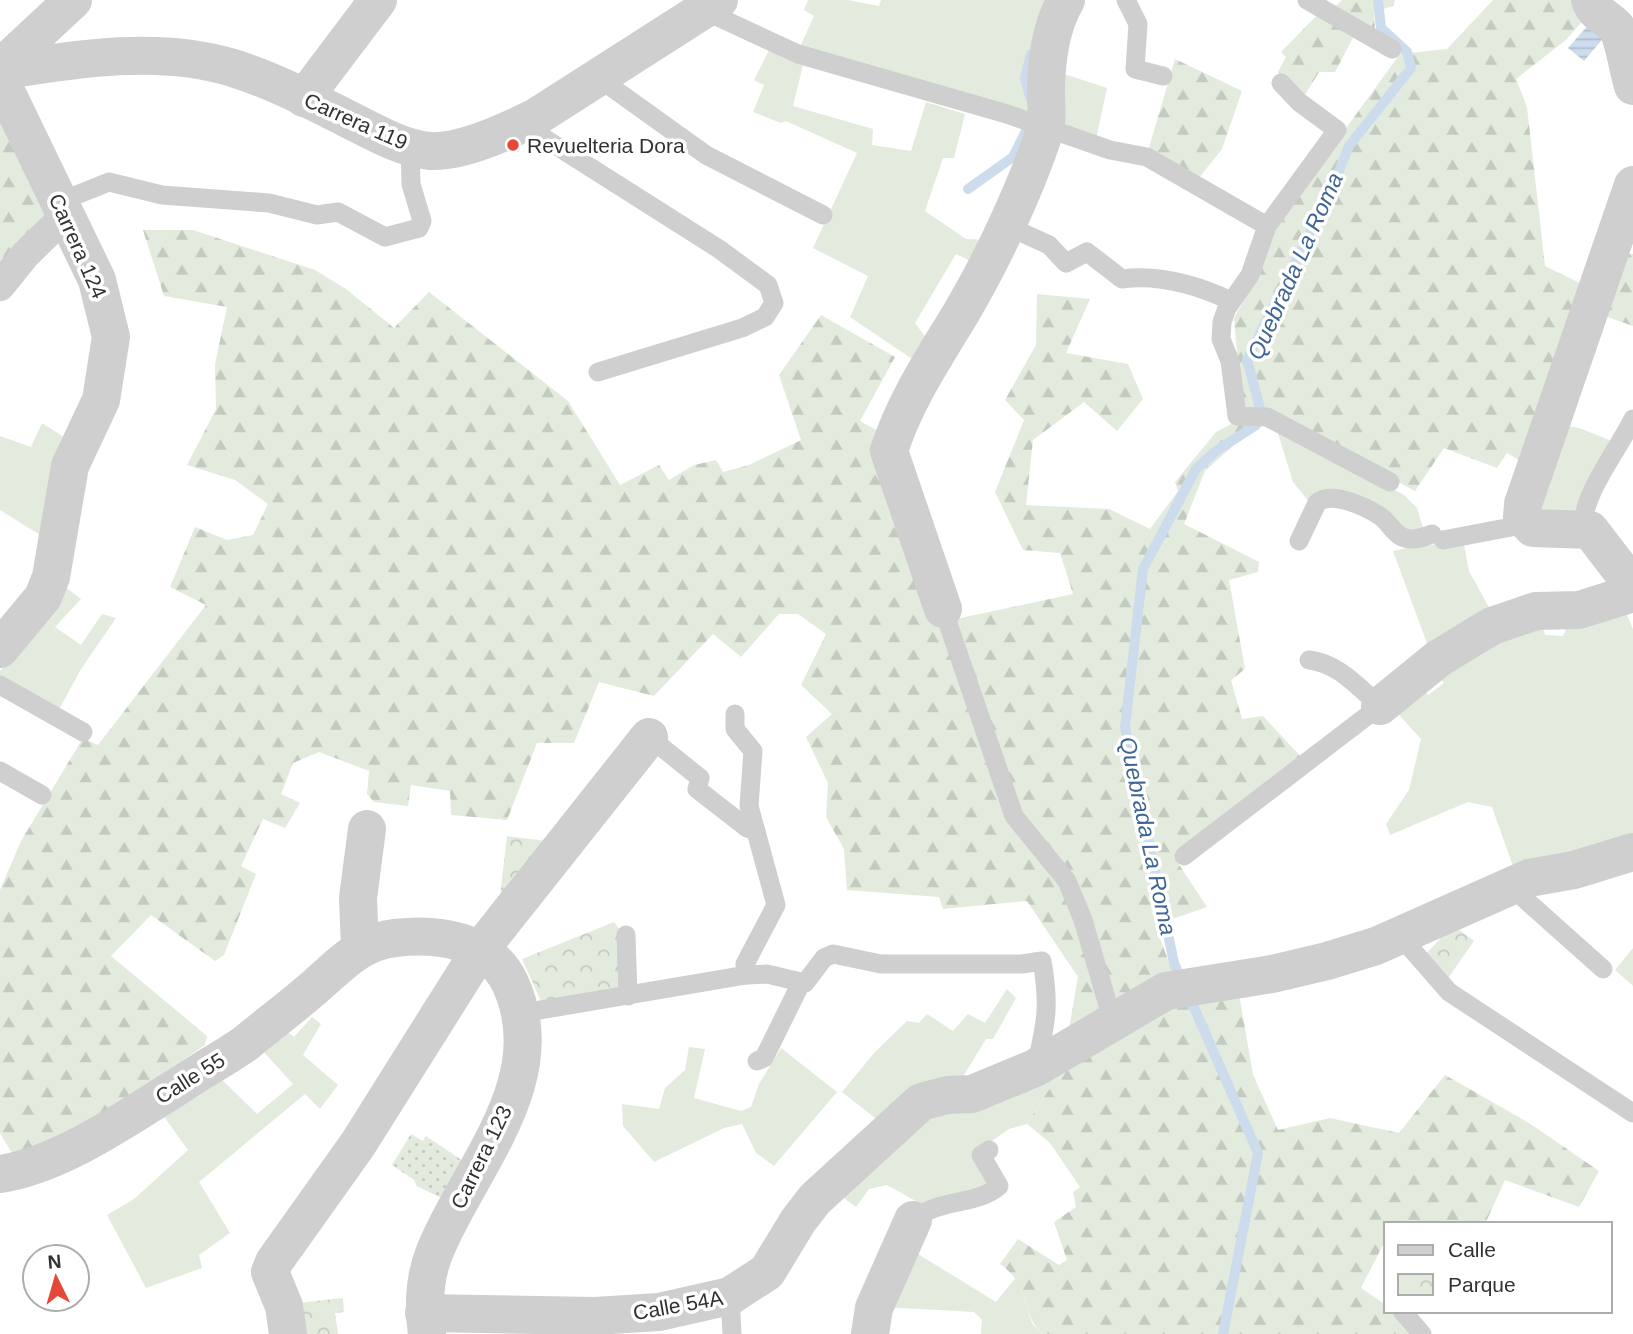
<svg xmlns="http://www.w3.org/2000/svg" width="1633" height="1334" font-family="Arial,sans-serif">
	<style>
		.grass { fill: #e3ebde }
		.forest { fill: url(#forest-firs) }
		.park { fill: url(#park-crowns) }
		.garden { fill: url(#garden-dots) }
		.water { fill: url(#water-rules) }
		.lines { fill: none; stroke-linecap: round; stroke-linejoin: round }
		.stream { stroke: #cddced; stroke-width: 10 }
		.service { stroke: #cfcfcf; stroke-width: 19 }
		.pedestrian { stroke: #cfcfcf; stroke-width: 30 }
		.minor { stroke: #cfcfcf; stroke-width: 38 }
		.tertiary { stroke: #cfcfcf; stroke-width: 38 }
		.poi-dot { fill: #e44838; stroke: #fff; stroke-width: 2.5 }
		.labels { text-anchor: middle; dominant-baseline: central; stroke-width: 7; stroke-linejoin: round; paint-order: stroke }
		.street-label { font-size: 21px; fill: #323232; stroke: #fff }
		.poi-label { font-size: 21px; fill: #323232; stroke: #fff; text-anchor: start }
		.water-label { font-size: 23px; font-style: italic; fill: #3f6595; stroke: #fff }
	</style>
	<defs>
		<pattern id="forest-firs" width="22" height="20" patternUnits="userSpaceOnUse" patternTransform="scale(1.75)"><rect width="22" height="20" fill="#e3ebde"/><path d="M5 1l3.5 6h-7zM16 11l3.5 6h-7z" fill="#c3cabf"/></pattern>
		<pattern id="park-crowns" width="20" height="18" patternUnits="userSpaceOnUse" patternTransform="scale(1.75)"><rect width="20" height="18" fill="#e3ebde"/><path d="M2 6a3 3 0 1 1 6 0M12 15a3 3 0 1 1 6 0" fill="none" stroke="#c3cabf"/></pattern>
		<pattern id="garden-dots" width="8" height="8" patternUnits="userSpaceOnUse" patternTransform="scale(1.75)"><rect width="8" height="8" fill="#e3ebde"/><path d="M2 2h.1M6 6h.1" fill="none" stroke="#c3cabf" stroke-width="1.8" stroke-linecap="round"/></pattern>
		<pattern id="water-rules" width="6" height="5" patternUnits="userSpaceOnUse" patternTransform="scale(1.75)"><rect width="6" height="5" fill="#cddced"/><path d="M0 2.5h6" fill="none" stroke="#b0bdcc"/></pattern>
	</defs>
	<rect width="100%" height="100%" fill="#fff"/>
	<g class="grass">
		<path d="M808,0h40l31,6 2,-6h179l-17,121 -244,-72 15,-33 -10,-6z"/>
		<path d="M770,48l34,13 -11,45 80,23 -1,16 39,6 15,-49 39,12 -11,44h-11l-18,53 41,28 24,1 -11,25 -23,-11 -41,69 18,24 -9,20 -74,-50 18,-41 -55,-28 44,-95 -71,-32 -5,2 -28,-11 11,-27 -10,-5z"/>
		<path d="M1052,70l55,18 -11,51 -44,-16z"/>
		<path d="M42,423l28,18 -25,97 -45,-28v-74l31,11z"/>
		<path d="M1555,424l24,4 33,13 -36,80 -37,1z"/>
		<path d="M1276,427l128,68 13,13 7,23 -13,5 -26,-24 -75,-9 -17,-21z"/>
		<path d="M1464,544l5,27 27,49 -64,37 -39,-106 28,-6z"/>
		<path d="M64,586l17,13 -26,28 26,18 21,-31 14,4 -35,51 -24,44 -57,-33v-9l44,-49z"/>
		<path d="M1622,603l11,26v215l-118,28 -23,-65 -24,-5 -78,33 -4,-11 23,-34 12,-51 -30,-33 27,-23 10,12 16,-12 -10,-12 105,-56 6,20 18,1 9,-20z"/>
		<path d="M1633,948v38l-18,-16z"/>
		<path d="M1007,989l9,9 -23,41h-7l-30,49 -72,37 -42,-33 33,-40 32,-31 12,2 8,-9 26,17 15,-17 17,9z"/>
		<path d="M312,1017l9,7 -18,31 35,30 -18,24 -15,-15 -106,88 31,51 -31,22 3,13 -56,20 -39,-73 27,-16 54,-49 -26,-36 56,-38 39,38 36,-30 -32,-35 24,-19 9,7z"/>
		<path d="M689,1047l16,2 -11,49 47,13 10,-4 8,-23 22,-36 56,44 -63,74 -18,-13 -14,-29 -18,4 -70,34 -31,-36 -1,-22 37,5 6,-21 20,-18z"/>
		<path d="M1062,1069l-35,55 -18,5 -34,24 18,32 -72,19 -34,-19 -18,4 -13,18 -23,-17 89,-81z"/>
		<path d="M913,1251l83,51 21,-26 15,47 10,11h-61l1,-14 -8,-8 -92,-5z"/>
	</g>
	<g class="forest">
		<path d="M1342,0h53l-2,6 -19,6 1,18 -41,-22z"/>
		<path d="M1493,0h87l6,17 -20,23 -50,39 11,28 18,159 45,22 -63,177 -20,-12 -10,15 -53,-20 -29,43 -82,-44 -91,-39 -8,-90 18,-32 22,-59 126,-173 47,-5z"/>
		<path d="M1319,13l36,21 -20,38h-16l-16,26 -25,-26 8,-15 -5,-5z"/>
		<path d="M1175,59l67,32 -20,58 -24,30 -50,-28z"/>
		<path d="M0,122l51,95 -51,62z"/>
		<path d="M143,230h50l122,40 31,19 48,39 35,-36 139,109 52,84 39,-20 10,15 25,-15 22,-5 7,12 26,-7 52,-25 -22,-65 42,-60 74,42 -35,64 29,16 53,185 131,-28 -13,-41 -37,-3 -28,-58 29,-72 -19,-20 31,-55 1,-51 53,5 -24,54 62,11 15,35 -26,32 -33,-29 -51,38 -7,65 83,4 41,20 28,-38 -3,-9 41,-50 21,-11 30,1 -33,23 -29,26 -21,53 75,38 -1,10 -29,8 16,89 -14,11 11,39 21,-3 39,42 -128,99 33,50 -52,18 27,72 56,-9 15,87 25,55 52,-12 69,15 46,-58 84,48 70,48 -20,36 -74,-27 -20,44h-99v15l-25,49 25,17v6h6l20,23h-370c-23,-26 -11,-48 -42,-70l18,-25 41,26 8,-5 -13,-38 22,-15 -3,-15 7,-5 -30,-44 -23,-19 35,-55 16,-92 -51,-76 -84,8 -4,-12 -92,-7 -3,-41 -18,-32 2,-34 -22,-46 26,-23 -31,-29 25,-51 -28,-20h-19l-38,43 -28,-23 -59,62 -55,-14 -25,61h-37l-30,77 -56,-5 -1,-24 -39,-6 -3,21 -34,-4 -7,-8 2,-23 -50,-19 -26,11 -12,31 19,9 -15,25 -22,-9 -22,47 15,8 -32,81 -9,6 -64,-46 -40,41 96,80 -2,9 -121,82 -71,28 -13,-22v-243l21,-49 62,-103 15,7 108,-140 -36,-18 25,-60 32,13 26,-5 15,-31 -33,-24 -48,-15 29,-56 -1,-45 12,-57 -63,-11z"/>
		<path d="M1620,254h13v72l-34,-12z"/>
	</g>
	<g class="park">
		<path d="M507,836l55,7 -64,70z"/>
		<path d="M614,922l7,9 1,58 -81,12 -19,-42z"/>
		<path d="M1453,925l21,16 -28,40 -23,-24z"/>
		<path d="M343,1298l1,14 -9,1 3,21h-44l-5,-30z"/>
	</g>
	<path class="garden" d="M411,1134l12,7 3,-5 40,27 -23,36 -26,-13 -3,-6 -22,-15z"/>
	<path class="water" d="M1591,22l15,13 -22,26 -16,-13z"/>
	<g class="lines">
		<g class="stream">
			<path d="M1030,97l-5,-19 6,-24"/>
			<path d="M968,189l45,-32 14,-28"/>
			<path d="M1182,982l-8,-19 -49,-236 18,-158 53,-100 20,-18 40,-26 4,-17 -13,-48 86,-174 16,-40 62,-78 -4,-16 -26,-24 -3,-28"/>
			<path d="M1189,996l69,157 -35,181"/>
		</g>
		<g class="service">
			<path d="M1126,0l12,24 -3,45 28,7"/>
			<path d="M1307,0l85,49"/>
			<path d="M705,11l93,43 209,60 103,36 37,7 120,69 -17,49 -23,33 -5,14 -1,17 9,22 7,55 30,1 123,65"/>
			<path d="M600,79l106,76 117,60"/>
			<path d="M530,120l14,18 175,111 49,36 6,18 -9,14 -23,11 -144,44"/>
			<path d="M59,202l50,-20 53,13 107,8 48,12 21,-3 47,25 34,-9 3,-7 -11,-37 -1,-38"/>
			<path d="M1005,225l44,20 17,18 21,-11 35,27c38,-5 75,6 109,22"/>
			<path d="M1267,226l70,-96 -38,-28 -18,-19"/>
			<path d="M1583,528c-1,-34 34,-76 50,-109"/>
			<path d="M1443,540l84,-16"/>
			<path d="M1299,541l18,-38c14,-13 49,4 63,13 9,6 14,19 25,22 9,3 18,-1 27,-4"/>
			<path d="M943,609l71,207 53,65 16,39 30,102"/>
			<path d="M0,685l83,47"/>
			<path d="M735,714v15l18,22 -4,55 27,99 -31,59 1,11"/>
			<path d="M649,737l51,41 -3,11 50,39 8,2"/>
			<path d="M0,771l42,24"/>
			<path d="M1184,856l196,-150c-21,-18 -42,-43 -71,-46"/>
			<path d="M1510,886l93,83"/>
			<path d="M626,935l2,61"/>
			<path d="M1400,936l49,56 184,121"/>
			<path d="M522,1013l224,-38 21,-1 38,9 19,-25 9,-4 48,10h141l20,-3c8,45 4,62 -6,106"/>
			<path d="M757,1061l7,-3 37,-75"/>
			<path d="M913,1220c27,-22 63,-14 86,-34l-18,-31 8,-5"/>
			<path d="M730,1296l2,38"/>
			<path d="M1402,1311l20,23"/>
		</g>
		<path class="pedestrian" d="M0,286l25,-31 41,-40"/>
		<g class="minor">
			<path d="M1590,0c5,15 16,16 26,27 8,11 12,44 17,59"/>
			<path d="M0,68l73,-68"/>
			<path d="M0,79l97,201 14,57 -10,63 -31,66 -19,111 -8,20 -43,52"/>
			<path d="M304,98l74,-98"/>
			<path d="M1633,185l-110,319 -1,13 11,11 57,2 33,43 10,8"/>
			<path d="M943,609l-54,-158c15,-48 43,-90 69,-133 32,-53 68,-129 87,-188 3,-11 1,-26 1,-37 0,-32 4,-65 20,-93"/>
			<path d="M1380,706l59,-48 53,-32 44,-15 43,-1 54,-17"/>
			<path d="M360,948l-2,-50 9,-69"/>
			<path d="M0,1174c63,-10 130,-58 183,-91 21,-14 43,-26 63,-40 23,-19 47,-37 70,-57 25,-22 44,-44 79,-48 43,-5 95,2 115,45 45,96 -40,183 -75,268 -11,27 -12,55 -8,83"/>
			<path d="M424,1313l171,3 64,-4 71,-16 37,-24 31,-51 17,-22 106,-97 26,-7 25,-1 63,-26 131,-77 106,-17 55,-13 49,-15 153,-68 45,-8 59,-18"/>
			<path d="M288,1334l-4,-28 -14,-34 4,-10 84,-118 122,-194 169,-213"/>
			<path d="M870,1334l4,-26 39,-88"/>
		</g>
		<path class="tertiary" d="M0,71c75,-12 159,-26 233,-3 39,12 77,32 113,50 26,13 54,30 84,33 32,2 78,-20 106,-34l183,-117"/>
	</g>
	<circle class="poi-dot" cx="513" cy="145" r="7"/>
	<g class="labels">
		<g class="street-label">
			<text transform="translate(356 121) rotate(24)">Carrera 119</text>
			<text transform="translate(78 246) rotate(66)">Carrera 124</text>
			<text transform="translate(190 1078) rotate(-32)">Calle 55</text>
			<text transform="translate(481 1157) rotate(-64)">Carrera 123</text>
			<text transform="translate(678 1305) rotate(-10)">Calle 54A</text>
		</g>
		<g class="poi-label">
			<text x="527" y="145">Revuelteria Dora</text>
		</g>
		<g class="water-label">
			<text transform="translate(1295 266) rotate(-66)">Quebrada La Roma</text>
			<text transform="translate(1148 836) rotate(78)">Quebrada La Roma</text>
		</g>
	</g>
	<rect x="1384" y="1222" width="228" height="91" fill="#ffffff" stroke="#adadad" stroke-width="2"/>
	<rect x="1398" y="1245" width="35" height="10" fill="#cfcfcf" stroke="#adadad" stroke-width="2"/>
	<text x="1448" y="1257" font-size="21" fill="#323232">Calle</text>
	<rect x="1398" y="1274" width="35" height="21" fill="url(#park-crowns)" stroke="#adadad" stroke-width="2"/>
	<text x="1448" y="1292" font-size="21" fill="#323232">Parque</text>
	<g transform="translate(56 1278) rotate(355)"><circle r="33" fill="#ffffff" stroke="#adadad" stroke-width="2"/>
	<path d="M0-5L12 26L0 18L-12 26Z" fill="#e44838"/>
	<text y="-10" font-size="19" font-weight="bold" text-anchor="middle" fill="#323232">N</text>
	</g>
</svg>
